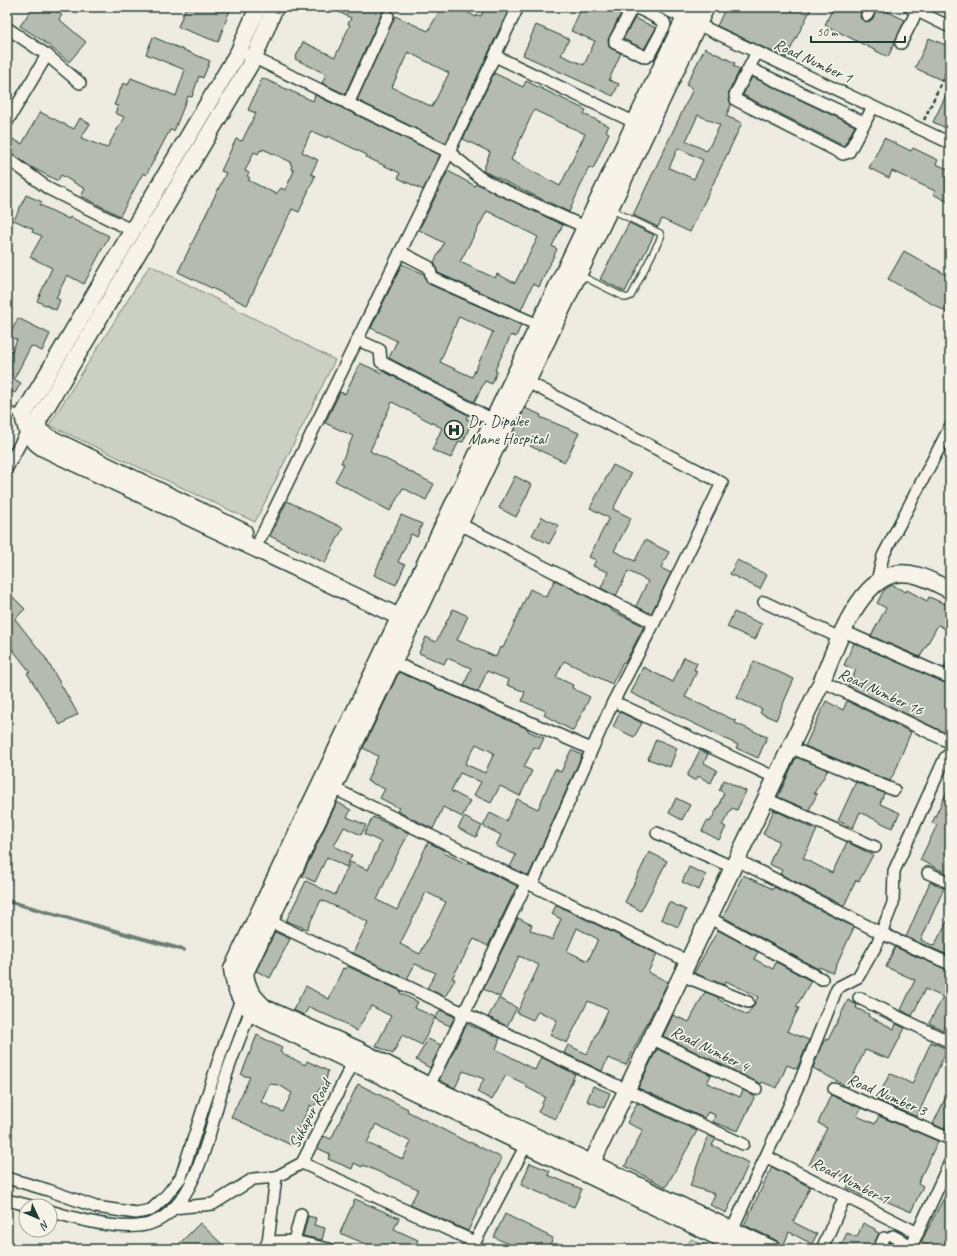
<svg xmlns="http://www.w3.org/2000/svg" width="957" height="1256" font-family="Caveat,sans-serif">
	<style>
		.green { fill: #cccfc4; stroke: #76867c }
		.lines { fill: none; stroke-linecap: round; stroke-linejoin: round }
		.stream { stroke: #6c7e74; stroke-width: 4 }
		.building { fill: #b5bbb0; stroke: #1f3d34; fill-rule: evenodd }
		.street-tunnel { stroke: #c5c9be; stroke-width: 11; stroke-dasharray: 11 5.5; stroke-linecap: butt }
		.lane-casing { stroke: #1f3d34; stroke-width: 8 }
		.street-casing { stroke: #1f3d34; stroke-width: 14 }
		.secondary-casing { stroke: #1f3d34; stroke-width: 19 }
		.path { stroke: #1f3d34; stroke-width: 2.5; stroke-dasharray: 4 3; stroke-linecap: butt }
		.lane { stroke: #f7f3e8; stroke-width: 5.5 }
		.street { stroke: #f7f3e8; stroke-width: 11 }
		.secondary { stroke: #f7f3e8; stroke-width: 16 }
		.labels { text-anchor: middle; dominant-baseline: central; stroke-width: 3.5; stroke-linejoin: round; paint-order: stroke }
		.street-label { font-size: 16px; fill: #1f3d34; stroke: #f7f3e8 }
		.poi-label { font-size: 16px; fill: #1f3d34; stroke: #f7f3e8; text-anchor: start }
	</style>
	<rect width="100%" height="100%" fill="#eeece1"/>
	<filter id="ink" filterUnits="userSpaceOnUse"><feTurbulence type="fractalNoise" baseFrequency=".025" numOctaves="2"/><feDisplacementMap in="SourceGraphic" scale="8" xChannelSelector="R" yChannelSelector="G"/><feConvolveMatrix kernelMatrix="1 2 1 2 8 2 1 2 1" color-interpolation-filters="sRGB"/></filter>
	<g filter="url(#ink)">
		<g class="green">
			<path d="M150,265l185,95 -80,162 -206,-97z"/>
			<path d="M691,1239l23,10h-29z"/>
		</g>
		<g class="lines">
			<path class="stream" d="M7,901l177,49"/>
		</g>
		<g class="building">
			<path d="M33,7h17l12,8 -3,4 27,23 -17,20 -26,-21 -23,-15z"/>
			<path d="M186,7h35l9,3 -12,32 -40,-15z"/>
			<path d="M328,7h59l-5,6 -37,81 -23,-11 4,-9 -31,-15 8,-17 32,15 15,-32 -2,-1 3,-6z"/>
			<path d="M442,7h16l18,10 1,-2 4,1 4,-9h25l-64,136 -89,-43 38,-84 33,15zM408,52l41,21 -17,34 -40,-20z"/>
			<path d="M582,7h26l13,6 -13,27 1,7 12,6 -12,27 10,4 -6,12 -90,-41 13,-30 33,14 -8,16 23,10 11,-24 -24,-10z"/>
			<path d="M726,7h86l-26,51 -69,-32z"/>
			<path d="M833,7h30l-3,9 1,3 6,3 6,-4 5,-11 27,13 -17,37 -63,-32z"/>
			<path d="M635,18l21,10 -12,21 -21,-10z"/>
			<path d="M153,37l57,24 -7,17 -4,-2 -7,21 -4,-1 -14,35 -4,-1 -24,45 -3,-2 -23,43 -39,-20 4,-7 -24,-14 -3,6 -27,-14 -24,-16v-15l15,8 18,-32 34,17 6,-11 10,6 -9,14 26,10 17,-31 -9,-4 3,-7 -4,-1 9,-22 5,2 3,-7 45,18 9,-26 -39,-16z"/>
			<path d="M929,38l21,9v37l-35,-16z"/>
			<path d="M705,48l30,15 -2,3 7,3 -11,23 2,13 -5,11 16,7 -52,109 -28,-13 -4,8 -25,-12 60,-126 -7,-4zM698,115l22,10 -13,26 -21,-10zM678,148l25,12 -9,19 -25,-11z"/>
			<path d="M494,73l29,14 3,-6 60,29 -2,4 25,12 -3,5 3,2 -11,25 -5,11 -4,-2 -20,45 -86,-41 7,-19 -27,-13zM534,110l51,24 -25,52 -49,-26z"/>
			<path d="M752,77l103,49 -11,20 -101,-51z"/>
			<path d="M262,78l51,23 2,-6 125,60 -17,35 -25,-12 2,-5 -34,-16 1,-2 -39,-19 -1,2 -16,-7 -9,21 16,8 -7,14 4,2 -16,36 -7,-3 -45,96 -69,-33 48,-99 -5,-2 15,-32 6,2 14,-28 -8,-3zM263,149l28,13 -1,2 2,1 -1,4 3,2 -9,19 -4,-2 -5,6 -28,-14 2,-2 -3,-2 2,-3 -4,-2 9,-19 4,2 2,-4 2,1z"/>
			<path d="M950,87v43l-17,-8z"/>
			<path d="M884,138l27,13 2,-3 25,12 -2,4 14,6v33l-17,-9 2,-3 -43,-20 -3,7 -20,-10z"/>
			<path d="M448,171l27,15 1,-3 87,42 -11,21 5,3 -18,38 -6,-3 -12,26 -83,-37 -4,-11 10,-19 -25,-13zM487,211l51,26 -23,46 -18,-9 -2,4 -35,-16z"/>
			<path d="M26,195l16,7 -2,3 29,14 1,-2 39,19 -25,48 -17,-9 -11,23 4,2 -4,10 -19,-9 15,-33 -22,-11 12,-21 -10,-4 1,-3 -19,-9z"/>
			<path d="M629,223l25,12 -29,57 -25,-13z"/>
			<path d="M904,251l46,26v37l-62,-35z"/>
			<path d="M402,264l22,10 5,10 92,41 -5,12 -5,-2 -16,35 2,1 -5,13 -7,-3 -11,21 -85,-44 8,-17 -26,-13zM459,316l34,16 -21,45 -32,-15z"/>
			<path d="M18,318l32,16 -8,17 -11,-5 -17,33 7,4 -6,10 -6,-3 -2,4v-33l10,-21 -8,-4z"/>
			<path d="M360,363l22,10 1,-2 85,44 -2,4 6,2 -9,21 -4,-1 -8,17 -19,-8 10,-22 -50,-26 -22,49 64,33 -8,16 -23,-12 -13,23 -55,-30 9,-17 -3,-1 12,-27 -28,-13 15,-31 5,2z"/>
			<path d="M525,408l16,7 -1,2 39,16 -14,29 -35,-16 1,-3 -18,-9z"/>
			<path d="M613,465l18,9 -18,35 18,9 -17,33 21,10 10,-21 24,12 -8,16 10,5 -20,41 -15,-8 12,-25 -20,-10 -12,25 -15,-8 7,-16 -15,-6 3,-6 -7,-3 20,-39 -19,-10z"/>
			<path d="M515,476l17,9 -16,32 -17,-9z"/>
			<path d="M287,501l56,27 -18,35 -55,-27z"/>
			<path d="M401,515l21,9 -5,13 -6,-3 -13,28 7,3 -9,20 -22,-10z"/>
			<path d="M542,517l17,9 -10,18 -17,-9z"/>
			<path d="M737,560l30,15 -7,14 -30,-15z"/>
			<path d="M555,580l56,29 -1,1 34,16 -19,37 -2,-1 -11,22 -48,-23 -8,16 17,8 -1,3 18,9 -17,34 -29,-16 2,-4 -24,-10 3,-9 -18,-7 2,-5 -22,-9 -9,21 -14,-6 7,-18 -24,-10 -3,6 -25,-11 7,-16 10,5 17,-33 15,7 -11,24 39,17 4,-10 3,1 27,-59 16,8z"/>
			<path d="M892,585l14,7 1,-2 20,11 2,-4 21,9v25l-12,-6 -18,32 -49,-21 15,-28 -9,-5 7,-13z"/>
			<path d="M7,591l18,18 -10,10 30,38 33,57 -18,11 -33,-52 3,-1 -23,-30z"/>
			<path d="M734,612l28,12 -7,16 -28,-13z"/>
			<path d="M854,643l96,42v50l-102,-49 8,-16 -12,-5z"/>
			<path d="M950,654v16l-6,-2z"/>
			<path d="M684,657l13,6 -3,7 3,1 -12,26 51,24 -1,2 32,14 -9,21 -22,-10 2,-3 -107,-52 12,-26 30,15z"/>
			<path d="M754,661l40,18 -18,41 -16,-7 2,-4 -25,-11z"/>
			<path d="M399,672l129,57v2l16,7 -5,11 -5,-2 -10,20 8,4 -12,25 -20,-10 -9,17 -17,-8 7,-13 -21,-9 -9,18 19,10 -8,16 -19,-10 -10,22 -36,-18 2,-3 -19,-10 5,-9 -18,-8 11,-25 -15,-8zM476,744l18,9 -9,20 -20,-9z"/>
			<path d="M826,701l17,9 4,-9 64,31 -13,31h1l-9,18 -85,-35z"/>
			<path d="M620,712l22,11 -8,14 -21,-10z"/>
			<path d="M656,739l21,9 -7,19 -22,-8z"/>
			<path d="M571,750l11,5 -53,120h-2l-17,-8 6,-12 -20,-9 5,-11 -18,-9 7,-13 16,8 11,-22 21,10 17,-40 6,3z"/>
			<path d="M700,750l8,4 -4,9 13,7 -6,13 -13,-7 -2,5 -9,-5z"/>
			<path d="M796,757l32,13 -14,23 3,1 -8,16 -31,-13z"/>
			<path d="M724,780l22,11 -9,19 -5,-2 -10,17 4,2 -7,13 -17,-9 5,-10 3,1 11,-20h-1l4,-9 -5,-3z"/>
			<path d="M856,782l28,11 -4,11 20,9 -8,15 -32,-16 -7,16 -15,-7z"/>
			<path d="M950,785v90l-30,-15 17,-35 -5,-2z"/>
			<path d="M676,798l14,7 -8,15 -13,-7z"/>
			<path d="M337,802l14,8 -4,7 19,8 -5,10 -17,-8 -10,19 18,9 -6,12 -19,-10 -12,25 -13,-6z"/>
			<path d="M774,810l43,20 -14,28 29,15 15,-31 26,13 -14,26 -3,-1 -12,26 -64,-32 2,-4 -13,-6 10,-23 -16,-7z"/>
			<path d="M373,817l36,16 -14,26 -18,41 20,10 31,-68 17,9 -1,2 23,11 1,-2 49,24 -29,60 -14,-7 -22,39 3,1 -10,18 -18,-9 9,-15 -21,-9 -8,15 -54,-26 15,-31 -18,-9 -29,-13 -14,29 -21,-8 20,-40 29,14 15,-33 18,8 13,-28 -17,-8zM426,892l20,10 -26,52 -20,-10z"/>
			<path d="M464,817l18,9 -6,11 -18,-9z"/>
			<path d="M649,852l18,9 -26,50 -16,-9z"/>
			<path d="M689,867l17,8 -7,15 -17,-8z"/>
			<path d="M743,875l30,14 1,-2 80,40 -21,46 -14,-6 -1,2 -95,-52z"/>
			<path d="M930,882l14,6 -23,52 13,6 16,-30v40l-44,-19z"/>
			<path d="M669,902l17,8 -8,17 -17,-8z"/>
			<path d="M556,905l101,49 -9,18 20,10 -42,83 -18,-7 -6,13 -38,-18 4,-8 19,9 21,-44 -20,-9 -21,42 -17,-8 7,-15 -19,-9 -5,9 -16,-7 22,-48 -20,-9 -19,41 -17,-8 35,-71 14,7 -2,5 22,10 9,-21 -9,-5zM577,928l21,11 -10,22 -21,-10z"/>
			<path d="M718,930l40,22 -4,7 19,10 3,-7 35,19 -15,26 3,1 -12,23 22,9 -12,29 -10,-4 -10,23 -15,-6 -1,2 -98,-48 10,-21 16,7 16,-30 13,5v2l29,16 7,-10 4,-8 -32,-16 -2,4 -30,-12z"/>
			<path d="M275,932l15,7 -20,39 -14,-7z"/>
			<path d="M895,947l55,24v47l-7,12 -14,-7 14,-26 -18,-8 -13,27 -11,-6 14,-30 -29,-13z"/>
			<path d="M347,966l54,25 -1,2 18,9 -3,6 20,9 -13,28 -20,-10 -9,19 -17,-8 15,-30 -20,-10 -14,25 -15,-9 -33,-15 -5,8 -11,-5 13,-24 23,13 14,-31 2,1z"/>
			<path d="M499,998l18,10 -10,18 -19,-9z"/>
			<path d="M848,1000l9,5 -1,3 13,6 -1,2 26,13 2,-5 9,4 -16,31 -24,-9 -17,37 -35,-19 8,-22 5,-7 2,1z"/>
			<path d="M440,1010l15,7 -5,9 -15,-7z"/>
			<path d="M467,1024l33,14 -4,11 39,21 6,-13 34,17 -19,45 -18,-7 7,-15 -19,-10 1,-2 -21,-10 -14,25 -15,-8 7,-13 -21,-8 -8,17 -16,-8z"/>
			<path d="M257,1035l25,13 -2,4 25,13 2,-4 21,10 -2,9 -11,15 6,3 -8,9 -3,-2 -19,40 -60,-28 19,-40 -9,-2zM269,1084l10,1 13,8 -9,19 -22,-10z"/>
			<path d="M428,1039l13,6 -11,23 -14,-8z"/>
			<path d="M931,1042l16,7 -30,68 -40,-17 13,-27 22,11z"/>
			<path d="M657,1049l54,26 -4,8 33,14 3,-7 12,6 -17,35 -25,-9 2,-7 -7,-3 -4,6 -66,-30z"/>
			<path d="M358,1084l50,25 -1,2 62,32 1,-1 32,16 -34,73 -58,-26 8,-16 -55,-24 -1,2 -8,-4 -2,6 -24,-10 2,-5 -13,-6 7,-12 7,3zM376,1124l35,18 -8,17 -36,-16z"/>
			<path d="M593,1086l17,7 -6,15 -17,-7z"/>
			<path d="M950,1088v33l-3,6 -2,-1 -1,3 -11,-5z"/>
			<path d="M831,1095l30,13 -4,8 18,8 4,-8 59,25 -20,42 5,3 -12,26 -46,-20 -2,4 -16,-8 4,-8 -29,-13 -2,3 -11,-5 18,-37 -9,-5z"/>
			<path d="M637,1103l60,28 -31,56 -41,-21 18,-36 -16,-7z"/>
			<path d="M708,1135l8,4 -4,6 37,18 -23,50 -16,-8 5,-11 -25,-8z"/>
			<path d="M530,1163l20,8 -2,4 34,14 -8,18 -53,-22z"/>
			<path d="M772,1167l38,20 -17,35 24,12 -5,10 -23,-12 -6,15 -7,-7 -32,-15z"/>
			<path d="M950,1186v63h-16l-13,-7z"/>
			<path d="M355,1199l44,19 -5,11 24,11 -4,9h-37l-37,-16z"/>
			<path d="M505,1214l48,24 -5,11h-30l-24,-12z"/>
			<path d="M308,1216l8,2 -2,7 11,3 -3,12 -19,-4z"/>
			<path d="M200,1223l27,26h-53z"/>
			<path d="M863,1223l12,6v2l4,2 -7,16h-33l8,-16 10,4z"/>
			<path d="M890,1242l13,7h-16z"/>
		</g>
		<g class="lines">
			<path class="street-tunnel" d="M883,706l2,-4"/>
			<defs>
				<g id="lane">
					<path d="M580,275l46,23 5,-2 30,-59 -1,-4 -50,-24"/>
					<path d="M7,409l15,6"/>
				</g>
				<g id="street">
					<path d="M518,7l-69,145 30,25 20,11 86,39"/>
					<path d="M661,7l289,136"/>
					<path d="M909,7l41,20"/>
					<path d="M632,8c9,-1 23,10 32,14l1,3 -16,30 -3,2 -31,-14v-3z"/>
					<path d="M867,15l4,-8"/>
					<path d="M7,28l40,27 -40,67"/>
					<path d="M901,43l16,-32"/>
					<path d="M757,52l-22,43 1,5 107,54 6,-2 24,-45"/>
					<path d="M47,55l33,28"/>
					<path d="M248,55l201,97 -189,387"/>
					<path d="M495,56l145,69"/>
					<path d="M749,68l116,55"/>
					<path d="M348,104l40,-88"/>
					<path d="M7,158l42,31 84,42"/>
					<path d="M400,252l29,15 3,11 106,47"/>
					<path d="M358,340l22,10 1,12 112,58"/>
					<path d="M522,379l200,104 -68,140 -42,81 -80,181"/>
					<path d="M7,468l20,-37"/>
					<path d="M454,521l200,102"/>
					<path d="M877,581l6,-25 67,-129"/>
					<path d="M764,602l76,36"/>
					<path d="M843,631l107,47"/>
					<path d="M388,660l203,89"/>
					<path d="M822,681l127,61"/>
					<path d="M621,705l153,72"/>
					<path d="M789,747l105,43"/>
					<path d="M333,788l354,173"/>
					<path d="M764,798l111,49"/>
					<path d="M657,833l75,34"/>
					<path d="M735,859l146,74 69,31"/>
					<path d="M928,873l22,10"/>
					<path d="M708,917l114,62"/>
					<path d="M265,919l361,171 117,54"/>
					<path d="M681,975l67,27"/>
					<path d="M859,998l91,44"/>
					<path d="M651,1038l105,51"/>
					<path d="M429,1086l98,-204"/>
					<path d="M834,1089l116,50"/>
					<path d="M767,1157l151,76"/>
					<path d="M302,1163l173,79 51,-97"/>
					<path d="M7,1178l41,12 48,17 40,6 15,-3 14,-13 16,-20 40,-124 22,-59"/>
					<path d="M7,1200l24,6"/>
					<path d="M173,1208l40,-4 40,-25 23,-2"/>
					<path d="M50,1211c26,8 76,22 102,12 47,-17 59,-101 73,-144 8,-25 18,-49 28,-74"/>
					<path d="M732,1230l67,-146 38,-96 21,-11 19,-33 16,-41 1,-32 51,-113 5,-5"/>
					<path d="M893,1236l19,10"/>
					<path d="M294,1241l7,-27"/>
					<path d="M268,1242l26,-1 35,8"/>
					<path d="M264,1249l4,-7 8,-65 26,-14 54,-106"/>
					<path d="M822,1249l23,-53"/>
					<path d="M879,1249l5,-11"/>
					<path d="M910,1249l40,-87"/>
				</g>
				<g id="secondary">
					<path d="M258,7l-19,44 -216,364c4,18 5,23 20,33l365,173"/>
					<path d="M690,7l-458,962c3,23 8,33 26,48l485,232"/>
					<path d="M706,7l-461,966c2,16 8,24 20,35l94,42 70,36 343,163"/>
					<path d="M244,532l-194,-94 -11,-7 -1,-10 216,-363 21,-51"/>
					<path d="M587,1173l235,-492c13,-32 35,-99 73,-107 19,-4 38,8 55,16"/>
				</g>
			</defs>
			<use href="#lane" class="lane-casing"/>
			<use href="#street" class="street-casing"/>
			<use href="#secondary" class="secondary-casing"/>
			<path class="path" d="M924,120l26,-56"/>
			<use href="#lane" class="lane"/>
			<use href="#street" class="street"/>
			<use href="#secondary" class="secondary"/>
		</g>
	</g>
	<defs>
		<symbol id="hospital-ring" viewBox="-11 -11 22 22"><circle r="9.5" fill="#f7f3e8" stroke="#1f3d34" stroke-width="1.5"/><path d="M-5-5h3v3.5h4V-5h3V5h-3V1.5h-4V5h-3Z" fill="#1f3d34"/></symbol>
	</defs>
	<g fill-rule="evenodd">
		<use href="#hospital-ring" x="443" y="419" width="22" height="22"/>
	</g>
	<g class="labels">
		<g class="street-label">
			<text transform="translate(813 61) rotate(25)">Road Number 1</text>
			<text transform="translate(881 692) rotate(25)">Road Number 16</text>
			<text transform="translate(710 1049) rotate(26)">Road Number 4</text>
			<text transform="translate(887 1095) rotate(23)">Road Number 3</text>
			<text transform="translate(310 1114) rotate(-63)">Sukapur Road</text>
			<text transform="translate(850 1181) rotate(27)">Road Number 1</text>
		</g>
		<g class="poi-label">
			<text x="468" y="421">Dr. Dipalee<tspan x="468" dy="18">Mane Hospital</tspan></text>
		</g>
	</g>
	<rect width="957" height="1256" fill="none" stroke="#f7f3e8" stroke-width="24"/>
	<rect x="12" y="12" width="933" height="1232" fill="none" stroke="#1f3d34" stroke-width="1.5" filter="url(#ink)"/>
	<g transform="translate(38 1218) rotate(134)"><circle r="19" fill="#f7f3e8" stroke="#a1aaa0"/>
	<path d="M0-3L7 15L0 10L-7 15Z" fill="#1f3d34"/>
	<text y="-6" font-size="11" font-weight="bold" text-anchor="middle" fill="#1f3d34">N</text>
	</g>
	<path d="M811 36v6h94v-6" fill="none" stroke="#1f3d34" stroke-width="2"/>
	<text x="817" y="36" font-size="12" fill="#1f3d34" stroke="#f7f3e8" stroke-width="3" paint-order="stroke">50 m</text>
</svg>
